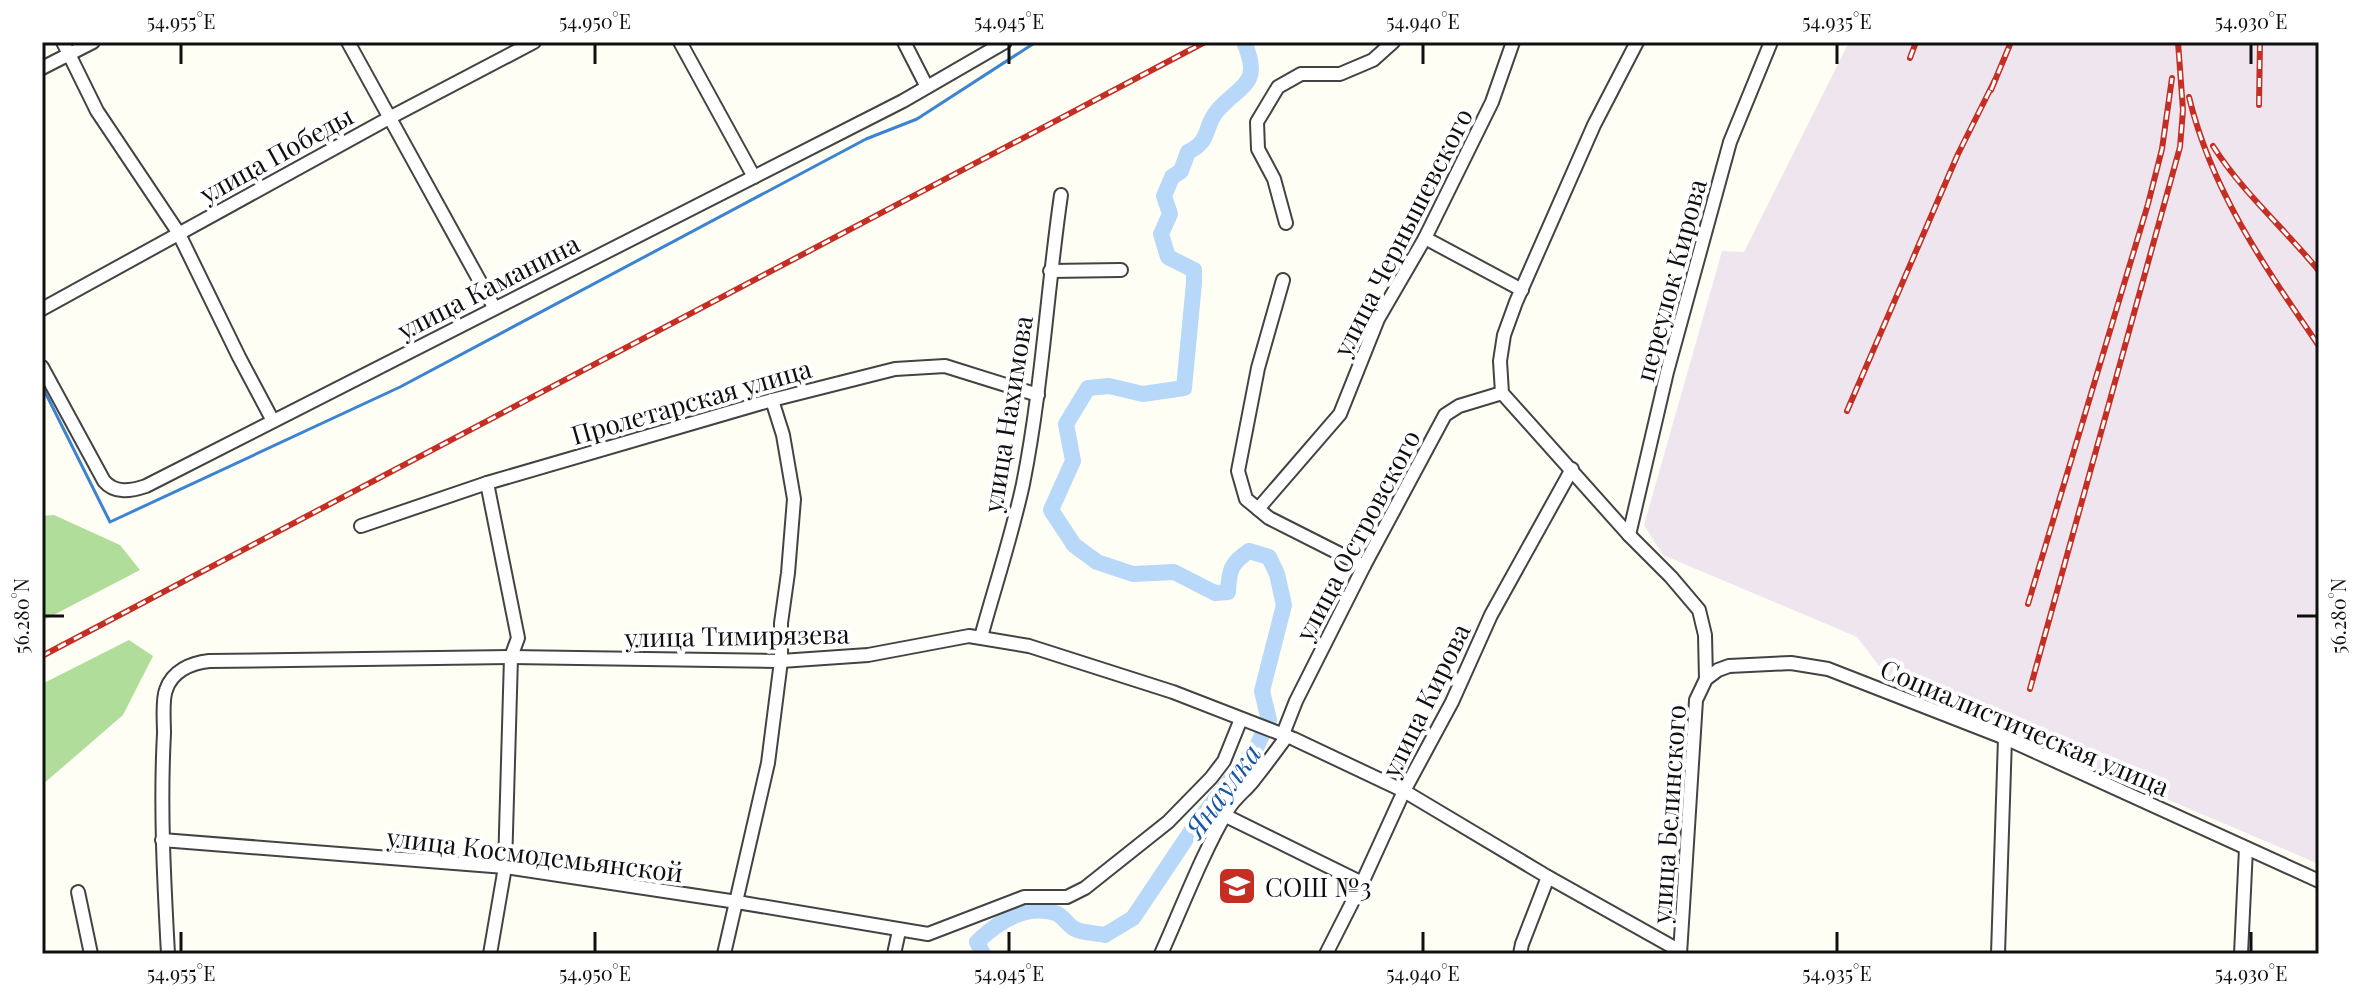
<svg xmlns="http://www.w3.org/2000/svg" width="2361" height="996" font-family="'Playfair Display',serif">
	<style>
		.industrial { fill: #efe5ef }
		.forest { fill: #b0dd9a }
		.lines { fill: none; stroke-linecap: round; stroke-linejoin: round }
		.stream { stroke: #3c84d1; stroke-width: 3 }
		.river { stroke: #b7d8f8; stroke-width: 16 }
		.minor-casing { stroke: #434343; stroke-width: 16 }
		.minor { stroke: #fff; stroke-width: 12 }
		.rail-casing { stroke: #c52f23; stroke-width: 6 }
		.rail { stroke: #fff; stroke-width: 3; stroke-dasharray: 9; stroke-linecap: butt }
		.ticks { fill: none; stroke: #101010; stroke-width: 3 }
		.labels { text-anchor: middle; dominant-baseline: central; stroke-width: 8; stroke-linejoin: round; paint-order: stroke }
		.street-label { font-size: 26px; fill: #101010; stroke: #fff }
		.poi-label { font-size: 26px; fill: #101010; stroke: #fff; text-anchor: start }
		.water-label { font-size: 28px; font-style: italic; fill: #1556a7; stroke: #fff }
		.neatline { fill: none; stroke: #101010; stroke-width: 3 }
		.ticks-label { font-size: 20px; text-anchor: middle; fill: #101010 }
	</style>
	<rect width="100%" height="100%" fill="#fffef4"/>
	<path class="industrial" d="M1849,42h470v822l-428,-182 -34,-45 -194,-82 -19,-30 78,-274 22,1z"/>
	<g class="forest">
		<path d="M54,515l66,30 20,25 -98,51v-105z"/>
		<path d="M129,640l24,16 -30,59 -81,70v-101z"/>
	</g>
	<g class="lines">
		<path class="stream" d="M42,386l68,136 290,-135 466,-248 51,-20 119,-77"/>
		<path class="river" d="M983,954l-6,-12c20,-19 48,-39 78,-29 8,2 12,12 20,16 7,4 21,4 30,6l28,-17 63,-94 61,-78 12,-26 -7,-29 22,-86 -7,-31 -8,-17 -20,-6c-18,12 -20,19 -21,41l-13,1 -41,-21 -41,2 -36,-12 -23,-17 -23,-35 22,-49 -7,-37 22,-36 21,-2 34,8 41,-6 10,-105v-13l-26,-13 -7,-23 9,-20 -6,-18 8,-19 9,-6 7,-19c24,-12 15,-24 29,-41 23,-27 46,-25 27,-69"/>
		<defs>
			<g id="minor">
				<path d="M63,42l34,69 81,121 61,125 34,64"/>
				<path d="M348,42l146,265"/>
				<path d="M680,42l74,135"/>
				<path d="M904,42l23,45"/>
				<path d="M1637,42l-43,83 -78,177 -12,33 -4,26 2,32 127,142 42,42 28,33 6,25 1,44"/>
				<path d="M42,68l51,-26"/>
				<path d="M1286,223l-12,-44 -16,-30 -1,-27 21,-35 23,-13h39l33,-14 20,-18"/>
				<path d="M1425,238l97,52"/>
				<path d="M1050,271l71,-1"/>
				<path d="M1283,280l-25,88 -20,103 8,28 23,19 95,48"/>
				<path d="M42,309l349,-192 143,-75"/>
				<path d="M42,367l62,114c11,13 27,10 42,5l757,-385 102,-59"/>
				<path d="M487,483l31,155 -7,19 -6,210 -15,87"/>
				<path d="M1258,509l82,-95 38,-95 47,-81 67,-136 21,-60"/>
				<path d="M361,526l126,-43 285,-83 123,-31 50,-3 93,29"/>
				<path d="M1629,535l38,-163 63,-230 41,-100"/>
				<path d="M981,637c14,-51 31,-102 42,-153 19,-95 24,-193 38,-289"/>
				<path d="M1283,734l13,-33 68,-135 81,-151 14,-9 43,-13"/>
				<path d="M1226,816l136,67"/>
				<path d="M162,840l343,27 232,35 191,32 96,-37h43l18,-9 83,-66 43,-44 13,-17 17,-42"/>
				<path d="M78,892l13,62"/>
				<path d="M168,954c-4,-74 -8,-147 -4,-221 0,-11 -2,-33 2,-43 6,-19 25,-27 43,-29l302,-4 270,4 87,-6 101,-19 60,10 144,46 121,47 110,52 144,86 132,74"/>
				<path d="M724,954l44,-191 13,-102v-38l7,-50 6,-74 -11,-64 -11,-35"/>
				<path d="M894,954l5,-23"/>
				<path d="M1161,954c22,-49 41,-100 68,-146 6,-10 17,-18 24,-27 12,-15 23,-30 34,-45"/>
				<path d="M1326,954l36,-71 42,-92 48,-89 39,-87 81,-146"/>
				<path d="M1520,954l2,-10 26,-67"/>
				<path d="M1680,954l16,-254 10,-21 12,-9 11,-4 62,-3 37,6 177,69 314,143"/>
				<path d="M1998,954l7,-216"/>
				<path d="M2241,954l5,-106"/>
			</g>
		</defs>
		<use href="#minor" class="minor-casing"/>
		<use href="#minor" class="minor"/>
		<defs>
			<g id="rail">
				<path d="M1910,58l6,-16"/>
				<path d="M1991,90l20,-48"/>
				<path d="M2189,97c23,95 76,170 130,249"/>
				<path d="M2259,105l1,-63"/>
				<path d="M2213,146c29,46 72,83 106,125"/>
				<path d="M1847,411l111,-257 37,-74"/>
				<path d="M2028,604l120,-400 14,-55 10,-71"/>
				<path d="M42,656l1163,-614"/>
				<path d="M2030,689l150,-542 3,-37 -5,-68"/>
			</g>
		</defs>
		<use href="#rail" class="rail-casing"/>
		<use href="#rail" class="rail"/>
	</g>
	<path class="ticks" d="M181,44v20M595,44v20M1009,44v20M1423,44v20M1837,44v20M2251,44v20M44,616h20M2297,616h20M181,932v20M595,932v20M1009,932v20M1423,932v20M1837,932v20M2251,932v20"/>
	<defs>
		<symbol id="school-square" viewBox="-11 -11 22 22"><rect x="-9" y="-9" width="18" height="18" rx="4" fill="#c52f23" stroke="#fff"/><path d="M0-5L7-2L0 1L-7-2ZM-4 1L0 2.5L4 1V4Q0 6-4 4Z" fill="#fff"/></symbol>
	</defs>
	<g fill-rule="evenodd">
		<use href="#school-square" x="1215" y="864" width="44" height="44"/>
	</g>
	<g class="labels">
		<g class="street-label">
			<text transform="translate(276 154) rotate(-29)">улица Победы</text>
			<text transform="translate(1402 232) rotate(-63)">улица Чернышевского</text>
			<text transform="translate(1670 280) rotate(-75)">переулок Кирова</text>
			<text transform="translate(488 286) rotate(-27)">улица Каманина</text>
			<text transform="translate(691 401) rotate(-16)">Пролетарская улица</text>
			<text transform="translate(1007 414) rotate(-81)">улица Нахимова</text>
			<text transform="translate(1357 535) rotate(-62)">улица Островского</text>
			<text transform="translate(737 635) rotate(-1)">улица Тимирязева</text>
			<text transform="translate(1425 700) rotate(-64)">улица Кирова</text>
			<text transform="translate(2025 727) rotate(23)">Социалистическая улица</text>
			<text transform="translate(1668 814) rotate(-86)">улица Белинского</text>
			<text transform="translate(535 854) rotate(7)">улица Космодемьянской</text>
		</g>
		<g class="poi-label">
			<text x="1265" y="886">СОШ №3</text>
		</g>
		<g class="water-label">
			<text transform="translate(1222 790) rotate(-54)">Янаулка</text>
		</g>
	</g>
	<rect width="2361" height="996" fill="none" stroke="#ffffff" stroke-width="88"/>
	<rect x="44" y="44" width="2273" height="908" class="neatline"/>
	<g class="ticks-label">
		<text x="181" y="29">54.955°E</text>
		<text x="595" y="29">54.950°E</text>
		<text x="1009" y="29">54.945°E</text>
		<text x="1423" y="29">54.940°E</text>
		<text x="1837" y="29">54.935°E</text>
		<text x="2251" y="29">54.930°E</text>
		<text transform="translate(2339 616) rotate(-90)" y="7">56.280°N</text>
		<text transform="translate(22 616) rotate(-90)" y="7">56.280°N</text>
		<text x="181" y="981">54.955°E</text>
		<text x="595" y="981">54.950°E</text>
		<text x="1009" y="981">54.945°E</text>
		<text x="1423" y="981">54.940°E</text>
		<text x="1837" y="981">54.935°E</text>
		<text x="2251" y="981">54.930°E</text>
	</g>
</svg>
